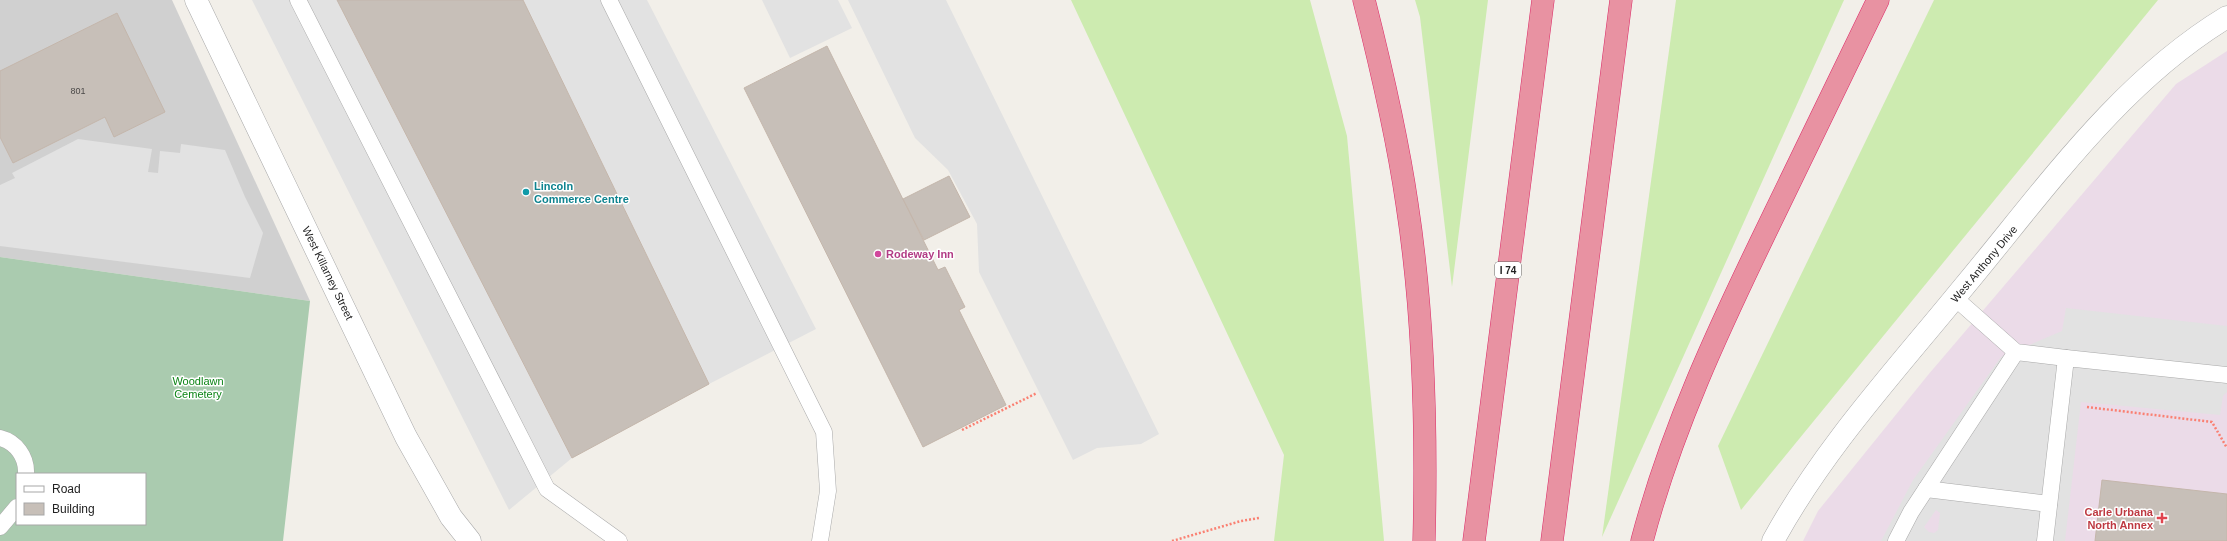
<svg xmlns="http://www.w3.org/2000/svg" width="2227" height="541" font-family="Arial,sans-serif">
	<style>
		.industrial { fill: #ebdbe8 }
		.religious { fill: #d0d0d0 }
		.grass { fill: #cdebb0 }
		.cemetery { fill: #aacbaf; fill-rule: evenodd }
		.parking { fill: #e2e2e2; fill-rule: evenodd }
		.building { fill: #c7bfb8; stroke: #c4b6ab }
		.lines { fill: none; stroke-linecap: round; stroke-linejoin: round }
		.service-casing { stroke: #a9a9a9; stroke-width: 17 }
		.minor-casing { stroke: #a9a9a9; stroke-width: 23 }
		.motorway-casing { stroke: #dc2a67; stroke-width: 23 }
		.path { stroke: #fa8072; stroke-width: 2.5; stroke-dasharray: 2 2; stroke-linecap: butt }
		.service { stroke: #fff; stroke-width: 16 }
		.minor { stroke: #fff; stroke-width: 22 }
		.motorway { stroke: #e892a2; stroke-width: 22 }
		.culture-dot { fill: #0f9aa8; stroke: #fff; stroke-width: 1.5 }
		.hotel-dot { fill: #d1479c; stroke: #fff; stroke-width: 1.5 }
		.health-dot { fill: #e0444e; stroke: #fff; stroke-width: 1.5 }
		.labels { text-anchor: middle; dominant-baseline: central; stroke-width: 3; stroke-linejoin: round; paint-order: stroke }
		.number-label { font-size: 9px; fill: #4b4948 }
		.shield { fill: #fff; stroke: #646464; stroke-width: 1 }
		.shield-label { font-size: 10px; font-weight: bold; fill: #222 }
		.culture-label { font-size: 11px; font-weight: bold; fill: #0d838f; stroke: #fff; text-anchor: start }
		.hotel-label { font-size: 11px; font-weight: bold; fill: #b23c85; stroke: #fff; text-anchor: start }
		.street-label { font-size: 11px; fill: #222; stroke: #fff }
		.park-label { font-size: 11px; fill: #0c8416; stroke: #fff }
		.health-label { font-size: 11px; font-weight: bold; fill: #be3a42; stroke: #fff; text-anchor: end }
	</style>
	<rect width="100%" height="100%" fill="#f2efe9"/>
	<path class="industrial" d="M2227,51v490h-424l15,-30 110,-136 248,-291z"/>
	<path class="religious" d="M0,0h172l138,301 -310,-44z"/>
	<g class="grass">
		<path d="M1071,0h239l37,136 37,405h-110l10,-86z"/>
		<path d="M1415,0h73l-36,287 -32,-270z"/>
		<path d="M1676,0h168l-242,537z"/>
		<path d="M1934,0h224l-417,510 -23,-64z"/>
	</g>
	<path class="cemetery" d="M0,257l310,44 -27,240h-283zM17,474h128v50h-128z"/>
	<g class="parking">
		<path d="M252,0h85l235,458 -63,52z"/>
		<path d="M523,0h124l169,329 -107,55z"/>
		<path d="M762,0h76l14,28 -62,30z"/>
		<path d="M848,0h98l213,434 -18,10 -44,4 -24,12 -94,-188 -2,-48 -29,-54 -33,-32z"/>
		<path d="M78,139l74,10 -4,23 10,1 2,-22 20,2 1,-9 44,6 20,47 18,36 -13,45 -250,-32v-61l15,-7 -3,-5z"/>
		<path d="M2066,308l161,18v66l-4,4 -3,19 -139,-13 -16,139h-184l32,-61 88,-123 61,-26zM1936,510l4,3 -2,17 -4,3 -5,-1 -5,-5z"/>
	</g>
	<g class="building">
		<path d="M337,0h186l186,384 -137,74z"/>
		<path d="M117,13l48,99 -51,25 -9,-20 -92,46 -13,-26v-66z"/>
		<path d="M827,46l111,224 7,-3 20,40 -6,3 47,95 -83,42 -179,-359z"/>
		<path d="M949,176l21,41 -46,23 -21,-41z"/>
		<path d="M2102,480l125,14v47h-132z"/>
	</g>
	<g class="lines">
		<defs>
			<g id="service">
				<path d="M298,0l249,489 72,52"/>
				<path d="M609,0l215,432 4,59 -8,50"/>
				<path d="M1955,298l61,54 50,6"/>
				<path d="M0,438c16,4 27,19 26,36"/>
				<path d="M1926,489l123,15"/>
				<path d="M0,527l17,-20"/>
				<path d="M1896,541l15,-29 105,-160"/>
				<path d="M2045,541l21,-183 161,17"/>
			</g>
			<g id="minor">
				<path d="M196,0l210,437 45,80 19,24"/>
				<path d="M1773,541c50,-92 123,-171 189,-252 81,-97 156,-206 265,-272"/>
			</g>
			<g id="motorway">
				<path d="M1364,0c17,67 33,135 43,204 17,111 20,225 17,337"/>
				<path d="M1474,541l69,-541"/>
				<path d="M1552,541l69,-541"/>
				<path d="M1642,541c29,-111 77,-213 127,-316 37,-75 73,-150 109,-225"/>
			</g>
		</defs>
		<use href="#service" class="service-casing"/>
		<use href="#minor" class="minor-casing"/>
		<use href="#motorway" class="motorway-casing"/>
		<g class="path">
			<path d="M2087,407l125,15 15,26"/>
			<path d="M962,430l75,-37"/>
			<path d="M1172,541l69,-20 18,-3"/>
		</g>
		<use href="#service" class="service"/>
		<use href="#minor" class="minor"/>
		<use href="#motorway" class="motorway"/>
	</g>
	<circle class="culture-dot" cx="526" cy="192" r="4"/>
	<circle class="hotel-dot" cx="878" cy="254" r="4"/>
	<path class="health-dot" d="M2160 512h4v4h4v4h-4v4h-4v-4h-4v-4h4z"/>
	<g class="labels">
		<g class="number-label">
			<text x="78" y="91">801</text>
		</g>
		<rect class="shield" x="1495" y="262" width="26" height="16" rx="3"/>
		<g class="shield-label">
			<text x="1508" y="270">I 74</text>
		</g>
		<g class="culture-label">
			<text x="534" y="186">Lincoln<tspan x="534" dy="13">Commerce Centre</tspan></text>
		</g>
		<g class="hotel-label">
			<text x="886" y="254">Rodeway Inn</text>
		</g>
		<g class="street-label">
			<text transform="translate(1984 264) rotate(-50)">West Anthony Drive</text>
			<text transform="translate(328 273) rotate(64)">West Killarney Street</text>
		</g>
		<g class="park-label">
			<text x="198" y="381">Woodlawn<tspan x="198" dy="13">Cemetery</tspan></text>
		</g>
		<g class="health-label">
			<text x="2153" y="512">Carle Urbana<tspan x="2153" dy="13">North Annex</tspan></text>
		</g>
	</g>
	<rect x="16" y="473" width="130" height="52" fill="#ffffff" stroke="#a7a7a7"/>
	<rect x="24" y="486" width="20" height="6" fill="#ffffff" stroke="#a7a7a7"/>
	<text x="52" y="493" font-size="12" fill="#222222">Road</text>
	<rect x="24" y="503" width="20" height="12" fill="#c7bfb8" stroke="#a7a7a7"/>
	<text x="52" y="513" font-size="12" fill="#222222">Building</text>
</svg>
